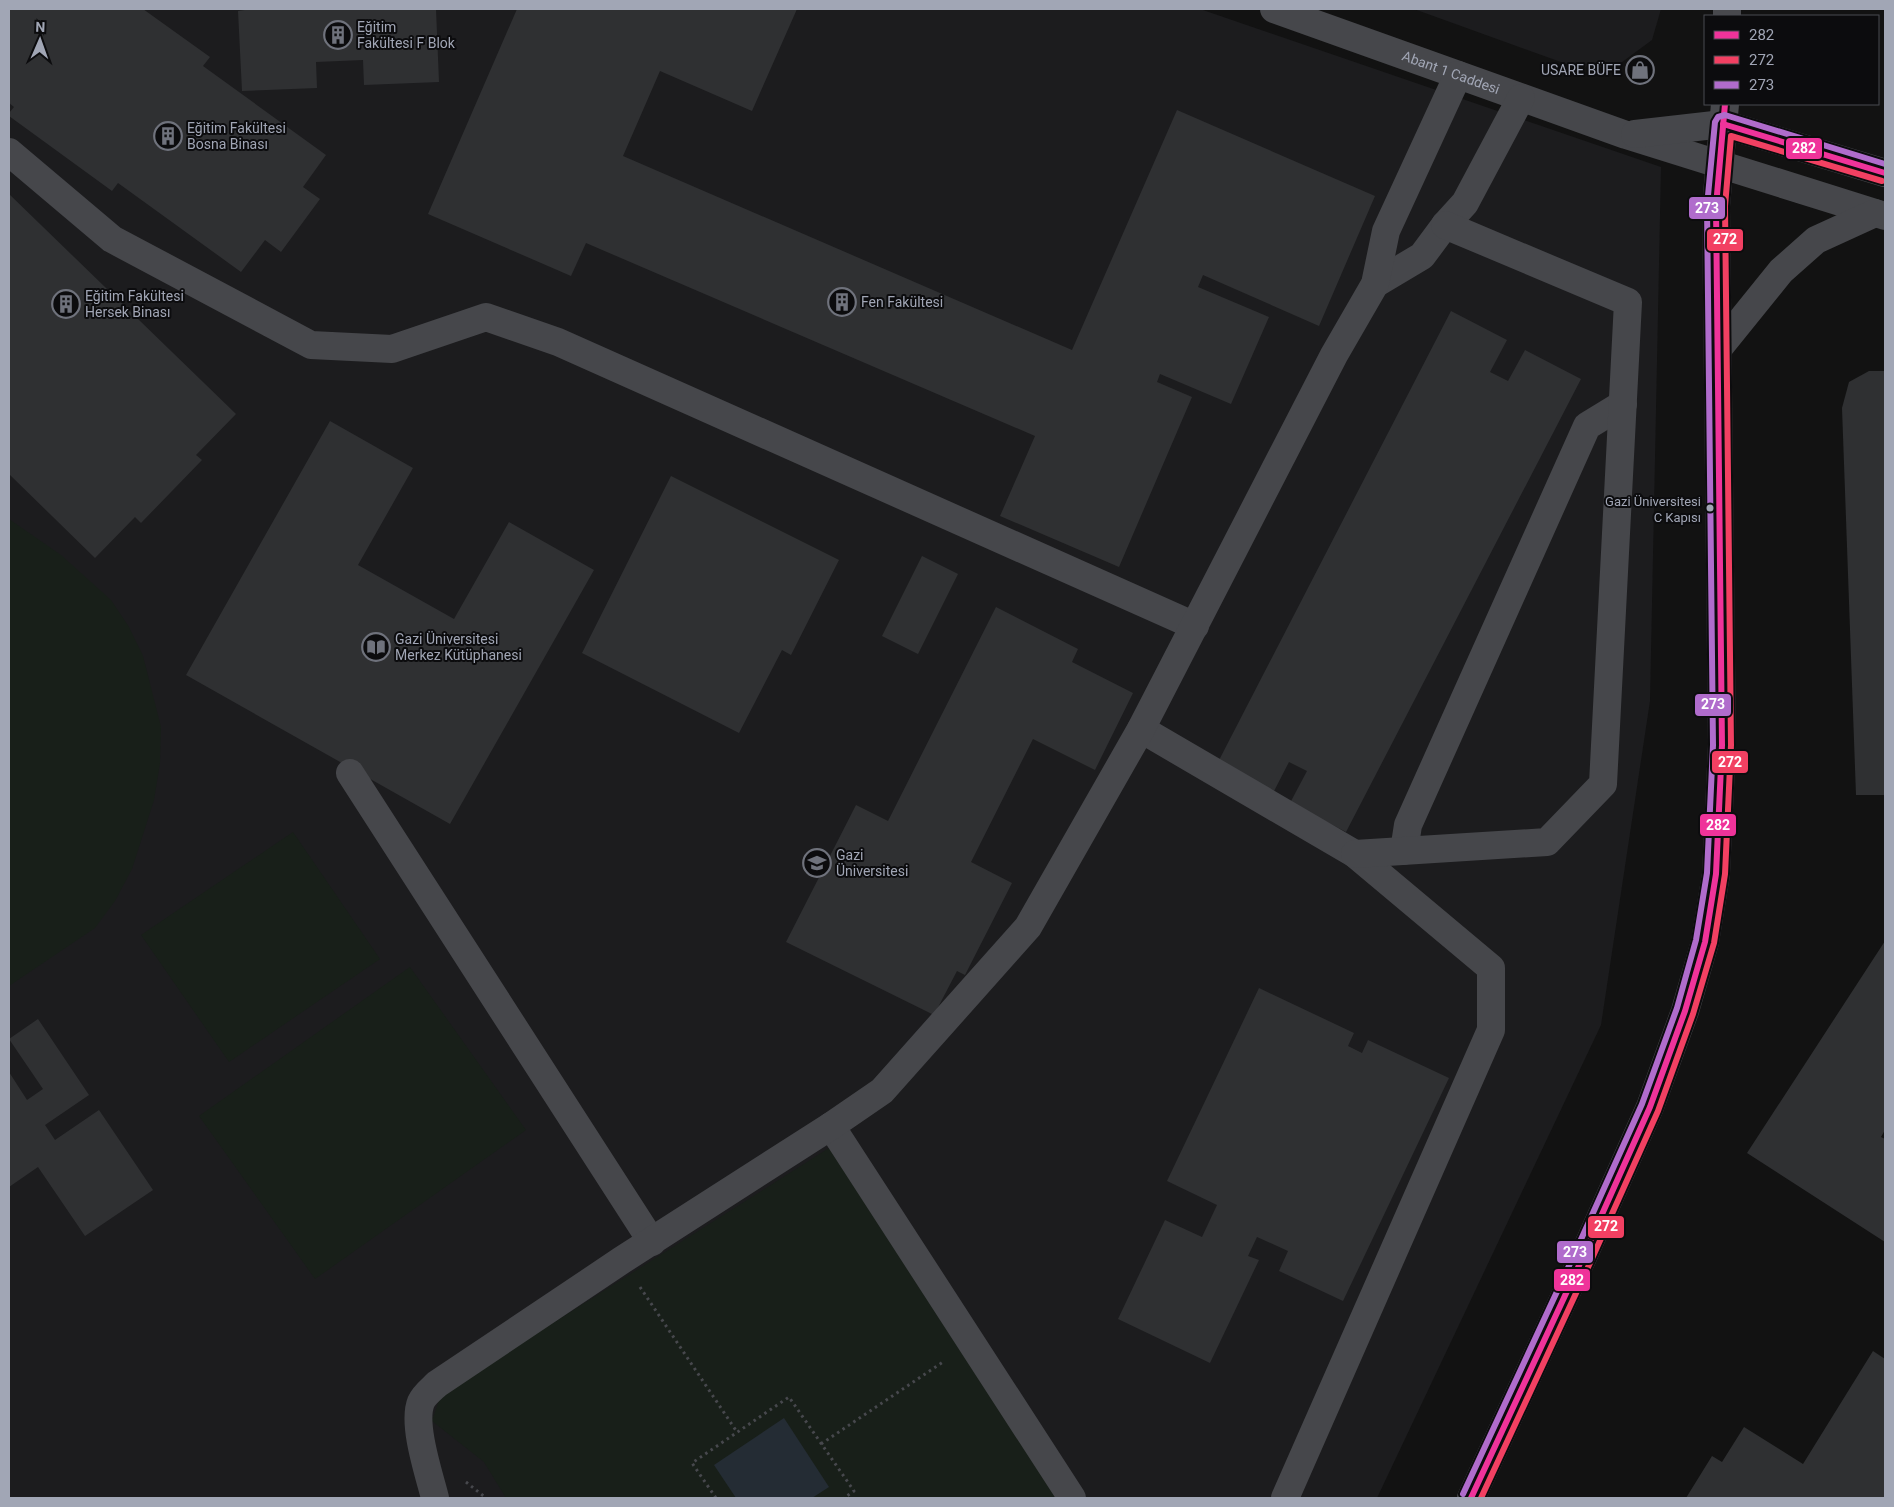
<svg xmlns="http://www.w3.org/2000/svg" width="1894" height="1507" font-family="Roboto,sans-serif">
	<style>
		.built { fill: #1c1c1e }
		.green { fill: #181f19 }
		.water { fill: #242c34 }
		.building { fill: #2f3032 }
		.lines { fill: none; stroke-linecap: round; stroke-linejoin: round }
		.path { stroke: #47484d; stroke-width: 3; stroke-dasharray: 2.5 4; stroke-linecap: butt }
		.minor { stroke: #46474b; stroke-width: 28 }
		.major { stroke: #48494d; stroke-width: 28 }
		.bus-1-casing { stroke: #0c0c0e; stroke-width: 10 }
		.bus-2-casing { stroke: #0c0c0e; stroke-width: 10 }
		.bus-3-casing { stroke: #0c0c0e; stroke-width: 10 }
		.bus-1 { stroke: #ef339a; stroke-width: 6 }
		.bus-2 { stroke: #f24062; stroke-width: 6 }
		.bus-3 { stroke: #b06ccc; stroke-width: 6 }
		.bus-dot { fill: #a1a6b5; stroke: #0c0c0e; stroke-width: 2 }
		.labels { text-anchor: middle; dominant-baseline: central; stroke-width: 4; stroke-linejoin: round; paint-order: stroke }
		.bus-label { font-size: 13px; fill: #a1a6b5; stroke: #0c0c0e; text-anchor: end }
		.poi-label { font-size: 14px; fill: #a1a6b5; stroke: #0c0c0e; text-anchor: start }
		.street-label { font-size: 14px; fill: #a1a6b5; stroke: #0c0c0e }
		.line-badge { stroke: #0c0c0e; stroke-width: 2 }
		.badge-label { font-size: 14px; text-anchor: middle; font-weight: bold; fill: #fff }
	</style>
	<rect width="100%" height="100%" fill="#121212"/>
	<g class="built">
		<path d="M9,9h1191l461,158 -11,534 -49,324 -224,473h-1368z"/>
		<path d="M1414,9h247l-9,31 -38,28 -42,-2z"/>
	</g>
	<g class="green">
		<path d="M9,519l52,36 50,45 18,27 14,29 18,71 -1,36 -6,37 -22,69 -17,32 -20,27 -86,58z"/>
		<path d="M293,832l87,127 -151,103 -88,-127z"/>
		<path d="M410,967l116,163 -211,149 -116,-163z"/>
		<path d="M829,1148l229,350h-552l-22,-36 -52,-41 9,-27z"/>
	</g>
	<path class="water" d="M784,1418l45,69 -17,11h-76l-22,-33z"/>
	<g class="building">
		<path d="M9,9h134l67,48 -7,9 123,89 -23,32 17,12 -39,53 -16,-12 -24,32 -123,-89 -6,8 -103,-75v-3l5,-6 -5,-4z"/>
		<path d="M251,9h185l3,73 -75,3 -1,-25 -47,2 1,26 -75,3 -4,-80z"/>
		<path d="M517,9h280l-45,102 -92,-40 -37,85 449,194 105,-240 198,86 -56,130 -116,-51 -5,12 71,30 -38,87 -71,-30 -3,8 35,15 -73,170 -119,-51 35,-80 -449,-193 -15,33 -143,-62z"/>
		<path d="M1644,58l9,11 -17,13 -9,-12z"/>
		<path d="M9,194l227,220 -40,41 6,5 -61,63 -6,-6 -40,41 -86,-84z"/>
		<path d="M1451,311l56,29 -17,32 18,9 17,-31 56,29 -235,453 -56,-29 17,-32 -18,-9 -17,33 -56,-29z"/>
		<path d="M1869,371h16v424h-29l-14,-387 7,-26z"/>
		<path d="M330,421l83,47 -55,97 96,54 55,-97 85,48 -144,254 -264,-149z"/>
		<path d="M671,476l168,84 -48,95 -9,-5 -43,83 -157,-80z"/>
		<path d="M922,556l36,18 -40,80 -36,-18z"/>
		<path d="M996,607l82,42 -6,13 61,31 -38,77 -62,-31 -62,123 41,21 -47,92 -8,-4 -23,44 -148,-73 70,-137 32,16z"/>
		<path d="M1885,941v189l-4,7 4,2v103l-138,-89z"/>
		<path d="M1259,988l95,45 -6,13 14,7 6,-13 81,38 -106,223 -64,-30 9,-20 -31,-14 -9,19 11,4 -49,103 -92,-44 47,-99 37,17 15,-32 -50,-24z"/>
		<path d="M38,1019l51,76 -44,30 10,15 44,-30 54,80 -68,46 -47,-69 -29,20v-115l18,28 16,-11 -34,-50z"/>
		<path d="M1873,1351l12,8v139h-199l26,-42 10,6 22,-35 59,37z"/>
	</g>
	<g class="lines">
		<g class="path">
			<path d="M640,1287l97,145"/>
			<path d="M821,1444l122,-82"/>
			<path d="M466,1482l20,16"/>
			<path d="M716,1498l-24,-35 97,-66 65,94 -10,7"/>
		</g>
		<g class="minor">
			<path id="s1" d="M1274,9l352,126 259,81"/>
			<path d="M1635,134l88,-10 162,49"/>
			<path d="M9,152l103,87 199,106 81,4 94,-32 72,25 637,284"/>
			<path d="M1375,284l47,-28 23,-31 20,-22 56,-105"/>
			<path d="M1718,349l63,-78 35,-31 59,-27"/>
			<path d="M1141,729l214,125 136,114v62l-206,468"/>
			<path d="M350,773l302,469"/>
			<path d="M1404,851l4,-26 179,-399 36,-22"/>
			<path d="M1355,854l192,-12 56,-58 25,-482 -183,-77"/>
			<path d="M831,1126l241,372"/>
			<path d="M435,1498c-6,-24 -23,-74 -14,-96 3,-7 11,-13 16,-18l185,-124 209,-134 51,-35 146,-164 113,-198 193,-374 41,-71 11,-53 72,-156"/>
		</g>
		<g class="major">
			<path d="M1727,9v7"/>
			<path d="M1471,1498l111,-239 68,-152 35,-96 20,-69 11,-68 6,-129 -6,-539 9,-102"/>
		</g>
		<defs>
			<g id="bus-1">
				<path d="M1723,124l162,49"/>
				<path d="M1471,1498l111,-239 68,-152 35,-96 20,-69 11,-68 6,-129 -6,-539 9,-102"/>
			</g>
			<path id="bus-2" d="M1481,1498l109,-235 68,-152 35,-97 21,-71 11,-69 6,-129 -6,-539 6,-70 151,45"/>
			<path id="bus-3" d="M1463,1494l111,-239 68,-151 35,-96 19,-68 11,-67 6,-128 -6,-539 8,-84 3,-5 7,-2 160,49"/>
		</defs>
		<use href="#bus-1" class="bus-1-casing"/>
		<use href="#bus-2" class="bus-2-casing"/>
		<use href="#bus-3" class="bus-3-casing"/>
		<use href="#bus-1" class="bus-1"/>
		<use href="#bus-2" class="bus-2"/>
		<use href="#bus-3" class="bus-3"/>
	</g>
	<defs>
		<symbol id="building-ring" viewBox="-11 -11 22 22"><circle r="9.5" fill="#0c0c0e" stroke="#6f727c" stroke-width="1.5"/><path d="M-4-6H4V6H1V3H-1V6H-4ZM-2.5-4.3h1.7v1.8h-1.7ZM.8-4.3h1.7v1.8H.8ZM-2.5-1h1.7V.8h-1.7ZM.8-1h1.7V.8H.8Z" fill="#6f727c"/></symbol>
		<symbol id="shop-ring" viewBox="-11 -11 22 22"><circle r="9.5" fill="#0c0c0e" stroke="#6f727c" stroke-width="1.5"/><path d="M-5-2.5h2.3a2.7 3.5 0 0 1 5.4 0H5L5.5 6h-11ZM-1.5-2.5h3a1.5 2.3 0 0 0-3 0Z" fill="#6f727c"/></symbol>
		<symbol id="library-ring" viewBox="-11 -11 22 22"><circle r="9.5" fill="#0c0c0e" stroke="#6f727c" stroke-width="1.5"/><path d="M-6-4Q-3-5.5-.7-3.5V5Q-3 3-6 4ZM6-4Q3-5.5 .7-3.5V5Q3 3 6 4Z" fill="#6f727c"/></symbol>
		<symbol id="university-ring" viewBox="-11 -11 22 22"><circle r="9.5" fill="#0c0c0e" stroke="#6f727c" stroke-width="1.5"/><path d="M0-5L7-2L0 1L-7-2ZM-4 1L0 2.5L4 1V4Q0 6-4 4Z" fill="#6f727c"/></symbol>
	</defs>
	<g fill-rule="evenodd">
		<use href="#building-ring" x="322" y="19" width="32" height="32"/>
		<use href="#shop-ring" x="1624" y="54" width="32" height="32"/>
		<use href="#building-ring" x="152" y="120" width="32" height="32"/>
		<use href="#building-ring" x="826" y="286" width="32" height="32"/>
		<use href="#building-ring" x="50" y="288" width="32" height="32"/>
		<use href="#library-ring" x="360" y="631" width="32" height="32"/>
		<use href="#university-ring" x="801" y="847" width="32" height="32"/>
	</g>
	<circle class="bus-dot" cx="1710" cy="508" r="4.5"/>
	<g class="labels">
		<g class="bus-label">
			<text x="1701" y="501">Gazi Üniversitesi<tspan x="1701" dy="16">C Kapısı</tspan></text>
		</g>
		<g class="poi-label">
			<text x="357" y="27">Eğitim<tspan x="357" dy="16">Fakültesi F Blok</tspan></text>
			<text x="1621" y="70" text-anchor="end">USARE BÜFE</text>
			<text x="187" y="128">Eğitim Fakültesi<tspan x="187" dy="16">Bosna Binası</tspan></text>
			<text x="85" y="296">Eğitim Fakültesi<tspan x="85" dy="16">Hersek Binası</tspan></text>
			<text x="861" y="302">Fen Fakültesi</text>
			<text x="395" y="639">Gazi Üniversitesi<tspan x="395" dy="16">Merkez Kütüphanesi</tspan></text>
			<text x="836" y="855">Gazi<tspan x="836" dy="16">Üniversitesi</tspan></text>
		</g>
		<g class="street-label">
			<text stroke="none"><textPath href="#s1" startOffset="188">Abant 1 Caddesi</textPath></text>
		</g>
	</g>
	<g class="line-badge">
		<rect x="1785" y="137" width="38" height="23" rx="5" fill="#ef339a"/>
		<rect x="1688" y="196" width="38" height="24" rx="5" fill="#b06ccc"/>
		<rect x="1706" y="228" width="38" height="24" rx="5" fill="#f24062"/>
		<rect x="1694" y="693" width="38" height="24" rx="5" fill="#b06ccc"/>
		<rect x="1711" y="750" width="38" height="24" rx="5" fill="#f24062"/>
		<rect x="1699" y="813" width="38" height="24" rx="5" fill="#ef339a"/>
		<rect x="1587" y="1215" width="38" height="24" rx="5" fill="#f24062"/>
		<rect x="1556" y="1240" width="38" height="24" rx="5" fill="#b06ccc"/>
		<rect x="1553" y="1268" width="38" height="24" rx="5" fill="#ef339a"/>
	</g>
	<g class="badge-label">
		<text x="1804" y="153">282</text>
		<text x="1707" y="213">273</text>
		<text x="1725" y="244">272</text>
		<text x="1713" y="709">273</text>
		<text x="1730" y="767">272</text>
		<text x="1718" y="830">282</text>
		<text x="1606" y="1231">272</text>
		<text x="1575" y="1257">273</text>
		<text x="1572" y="1285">282</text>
	</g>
	<rect width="1894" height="1507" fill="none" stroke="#a1a6b5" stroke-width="20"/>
	<rect x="1704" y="15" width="175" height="90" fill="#0c0c0e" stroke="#484a51"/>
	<rect x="1714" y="31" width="25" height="8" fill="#ef339a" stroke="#484a51"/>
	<text x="1749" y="40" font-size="15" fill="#a1a6b5">282</text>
	<rect x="1714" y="56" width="25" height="8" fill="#f24062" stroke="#484a51"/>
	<text x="1749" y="65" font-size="15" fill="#a1a6b5">272</text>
	<rect x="1714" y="81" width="25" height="8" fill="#b06ccc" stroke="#484a51"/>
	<text x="1749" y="90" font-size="15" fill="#a1a6b5">273</text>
	<g transform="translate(40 40) rotate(2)" stroke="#0c0c0e" stroke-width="4" paint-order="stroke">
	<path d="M0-4L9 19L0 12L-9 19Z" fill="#a1a6b5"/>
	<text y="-8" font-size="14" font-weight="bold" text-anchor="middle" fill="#a1a6b5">N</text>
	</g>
</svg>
